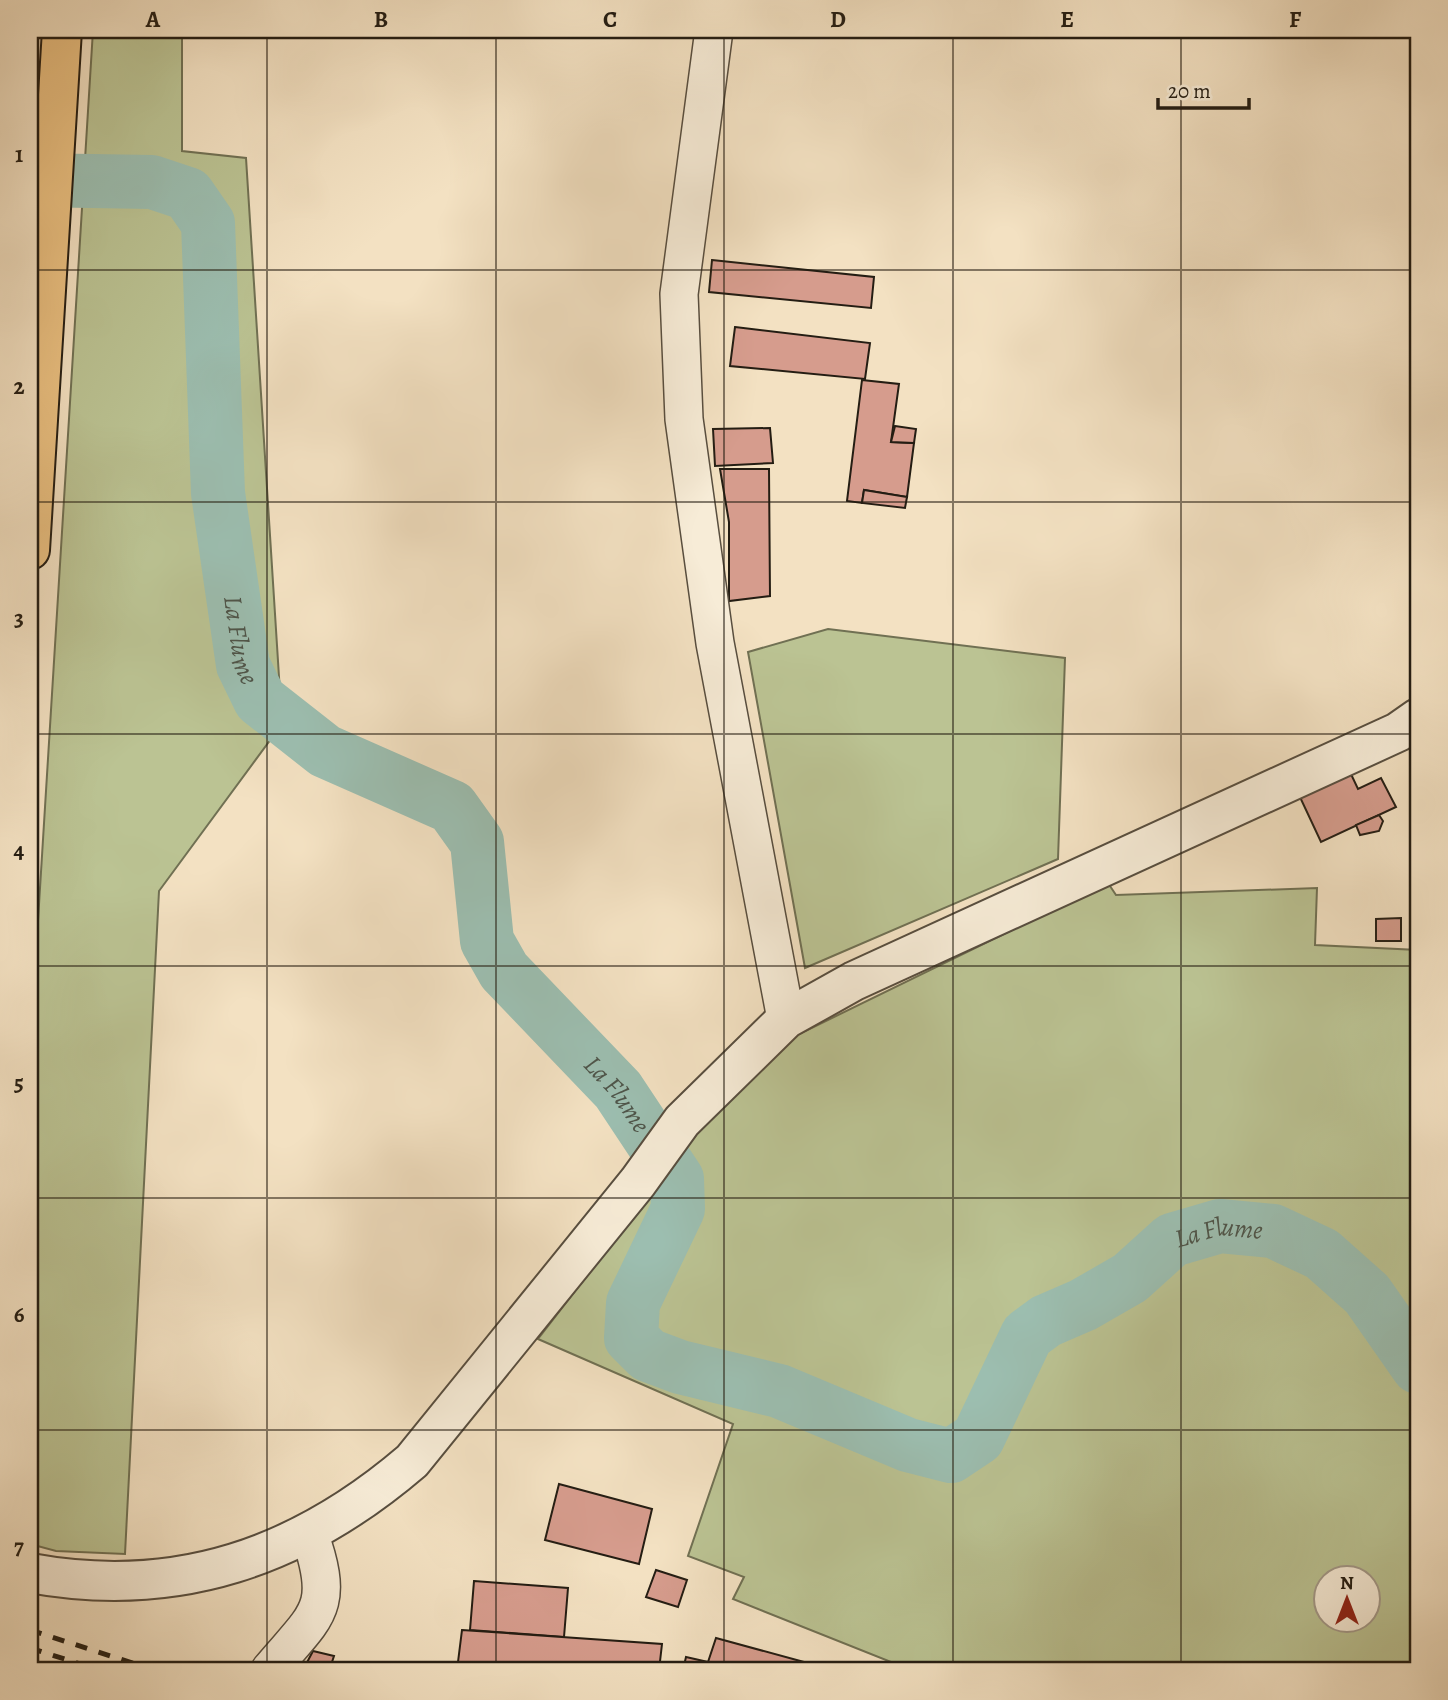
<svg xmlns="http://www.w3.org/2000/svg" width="1448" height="1700" font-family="Alegreya,serif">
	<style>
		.green { fill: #bbc393; stroke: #707053; stroke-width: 2; fill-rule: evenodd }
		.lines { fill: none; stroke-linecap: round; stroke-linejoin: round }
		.river { stroke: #9cbeb0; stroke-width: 54 }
		.building { fill: #d69c8d; stroke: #241d13; stroke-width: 2 }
		.minor-casing { stroke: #584e3f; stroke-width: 40 }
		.tertiary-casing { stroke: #584e3f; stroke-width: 42 }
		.primary-casing { stroke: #241d13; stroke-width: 42 }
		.minor { stroke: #f7ecd7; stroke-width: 37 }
		.tertiary { stroke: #f7ecd7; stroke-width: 38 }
		.primary { stroke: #eac081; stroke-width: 38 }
		.rail { stroke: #241d13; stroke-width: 5; stroke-dasharray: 12 12; stroke-linecap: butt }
		.grid { fill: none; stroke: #241d13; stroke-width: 2; stroke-opacity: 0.55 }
		.labels { text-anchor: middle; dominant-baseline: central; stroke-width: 6; stroke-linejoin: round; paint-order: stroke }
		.water-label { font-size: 26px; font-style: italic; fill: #4e554a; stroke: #f7ecd7 }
		.neatline { fill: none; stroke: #241d13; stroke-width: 2.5 }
		.grid-label { font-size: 23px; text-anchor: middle; font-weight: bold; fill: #241d13 }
	</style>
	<rect width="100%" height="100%" fill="#f3e1c2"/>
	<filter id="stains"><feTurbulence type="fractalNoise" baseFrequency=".00286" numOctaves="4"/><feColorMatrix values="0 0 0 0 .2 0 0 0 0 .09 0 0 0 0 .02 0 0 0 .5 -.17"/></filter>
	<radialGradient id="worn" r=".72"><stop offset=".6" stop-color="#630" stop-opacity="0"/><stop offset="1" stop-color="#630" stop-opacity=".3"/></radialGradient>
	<g class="green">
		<path d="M93,30h89v121l64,7 36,566 -123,167 -34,663 -69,-3 -26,-7v-494z"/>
		<path d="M828,629l237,29 -7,201 -253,109 -57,-316z"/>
		<path d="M1108,883l8,12 201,-7 -2,57 103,5v720h-507l-178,-71 11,-22 -56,-21 45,-132 -195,-85 171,-221 78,-78zM1326,1578h42v42h-42z"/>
	</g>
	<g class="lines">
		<path class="river" id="s1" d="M30,180l122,2 36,12 20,29 10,270 25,172 17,35 65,51 127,56 25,35 10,99 17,30 114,119 59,89 1,30 -45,94 -2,35 17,17 32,12 99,24 129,54 43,11 27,-18 49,-103 19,-14 37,-16 47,-27 42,-38 48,-14 53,5 49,23 45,40 51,73"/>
	</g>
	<g class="building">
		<path d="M712,260l162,17 -3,31 -162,-16z"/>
		<path d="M735,327l135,16 -5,36 -135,-13z"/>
		<path d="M862,380l37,4 -8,58 23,1 -7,54 -43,-7 -2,13 -15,-2z"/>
		<path d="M895,426l21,3 -2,14 -23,-1z"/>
		<path d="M770,428l3,35 -58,3 -2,-37z"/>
		<path d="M720,469h49l1,127 -41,5v-79z"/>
		<path d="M864,490l43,7 -2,11 -43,-5z"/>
		<path d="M1350,772l8,17 23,-11 15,29 -75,35 -22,-47z"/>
		<path d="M1379,815l4,6 -4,10 -19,4 -4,-10z"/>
		<path d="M1401,918v23h-25v-22z"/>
		<path d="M559,1484l93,25 -13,55 -94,-24z"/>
		<path d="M656,1570l31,10 -9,27 -32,-10z"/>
		<path d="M474,1581l94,7 -4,49 -94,-7z"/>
		<path d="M462,1630l200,14 -3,26h-94l-107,-8z"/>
		<path d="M716,1638l88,24 -2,8h-67l-27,-8z"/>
		<path d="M313,1651l21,5 -4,12 3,2h-30z"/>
		<path d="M686,1657l22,5 27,8h-52z"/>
		<path d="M461,1662l102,8h-103z"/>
	</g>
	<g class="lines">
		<defs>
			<g id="minor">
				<path d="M714,30l-35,264 5,125 31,224 71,376"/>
				<path d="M270,1670c47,-56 66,-61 39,-137"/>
			</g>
			<path id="tertiary" d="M30,1573c147,27 270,-16 382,-112l226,-279 44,-61 104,-102 68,-38 544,-249 20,-14"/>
			<path id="primary" d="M30,550l32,-520"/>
		</defs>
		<use href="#minor" class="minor-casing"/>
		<use href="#tertiary" class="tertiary-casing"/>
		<use href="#primary" class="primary-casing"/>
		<use href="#minor" class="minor"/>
		<use href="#tertiary" class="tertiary"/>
		<use href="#primary" class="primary"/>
		<g class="rail">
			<path d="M30,1630l124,40"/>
			<path d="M30,1648l69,22"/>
		</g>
	</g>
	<path class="grid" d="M267,30v1640M496,30v1640M724,30v1640M953,30v1640M1181,30v1640M30,270h1388M30,502h1388M30,734h1388M30,966h1388M30,1198h1388M30,1430h1388"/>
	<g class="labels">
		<g class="water-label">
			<text stroke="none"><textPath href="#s1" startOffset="614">La Flume</textPath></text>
			<text stroke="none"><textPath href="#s1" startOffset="1244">La Flume</textPath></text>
			<text stroke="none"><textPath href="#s1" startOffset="2231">La Flume</textPath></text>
		</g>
	</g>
	<rect width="1448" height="1700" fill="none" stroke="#f3e1c2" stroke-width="77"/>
	<g transform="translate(1347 1599)"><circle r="33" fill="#f7ecd7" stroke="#a39989" stroke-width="2"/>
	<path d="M0-5L12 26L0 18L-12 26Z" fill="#8f2418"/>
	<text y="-10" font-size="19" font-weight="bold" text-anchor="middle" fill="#241d13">N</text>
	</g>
	<path d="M1158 98v10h91v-10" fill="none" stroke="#241d13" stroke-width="3.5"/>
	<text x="1168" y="98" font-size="21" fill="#241d13" stroke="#f7ecd7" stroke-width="5" paint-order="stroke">20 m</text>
	<rect x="38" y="38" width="1372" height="1624" class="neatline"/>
	<g class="grid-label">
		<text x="153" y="27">A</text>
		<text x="381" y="27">B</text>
		<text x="610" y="27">C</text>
		<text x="838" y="27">D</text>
		<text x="1067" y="27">E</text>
		<text x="1295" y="27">F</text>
		<text x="19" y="162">1</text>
		<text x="19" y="394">2</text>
		<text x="19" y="626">3</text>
		<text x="19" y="858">4</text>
		<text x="19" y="1090">5</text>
		<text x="19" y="1322">6</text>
		<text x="19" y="1554">7</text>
	</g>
	<rect width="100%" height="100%" filter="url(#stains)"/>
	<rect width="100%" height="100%" fill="url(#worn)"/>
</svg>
